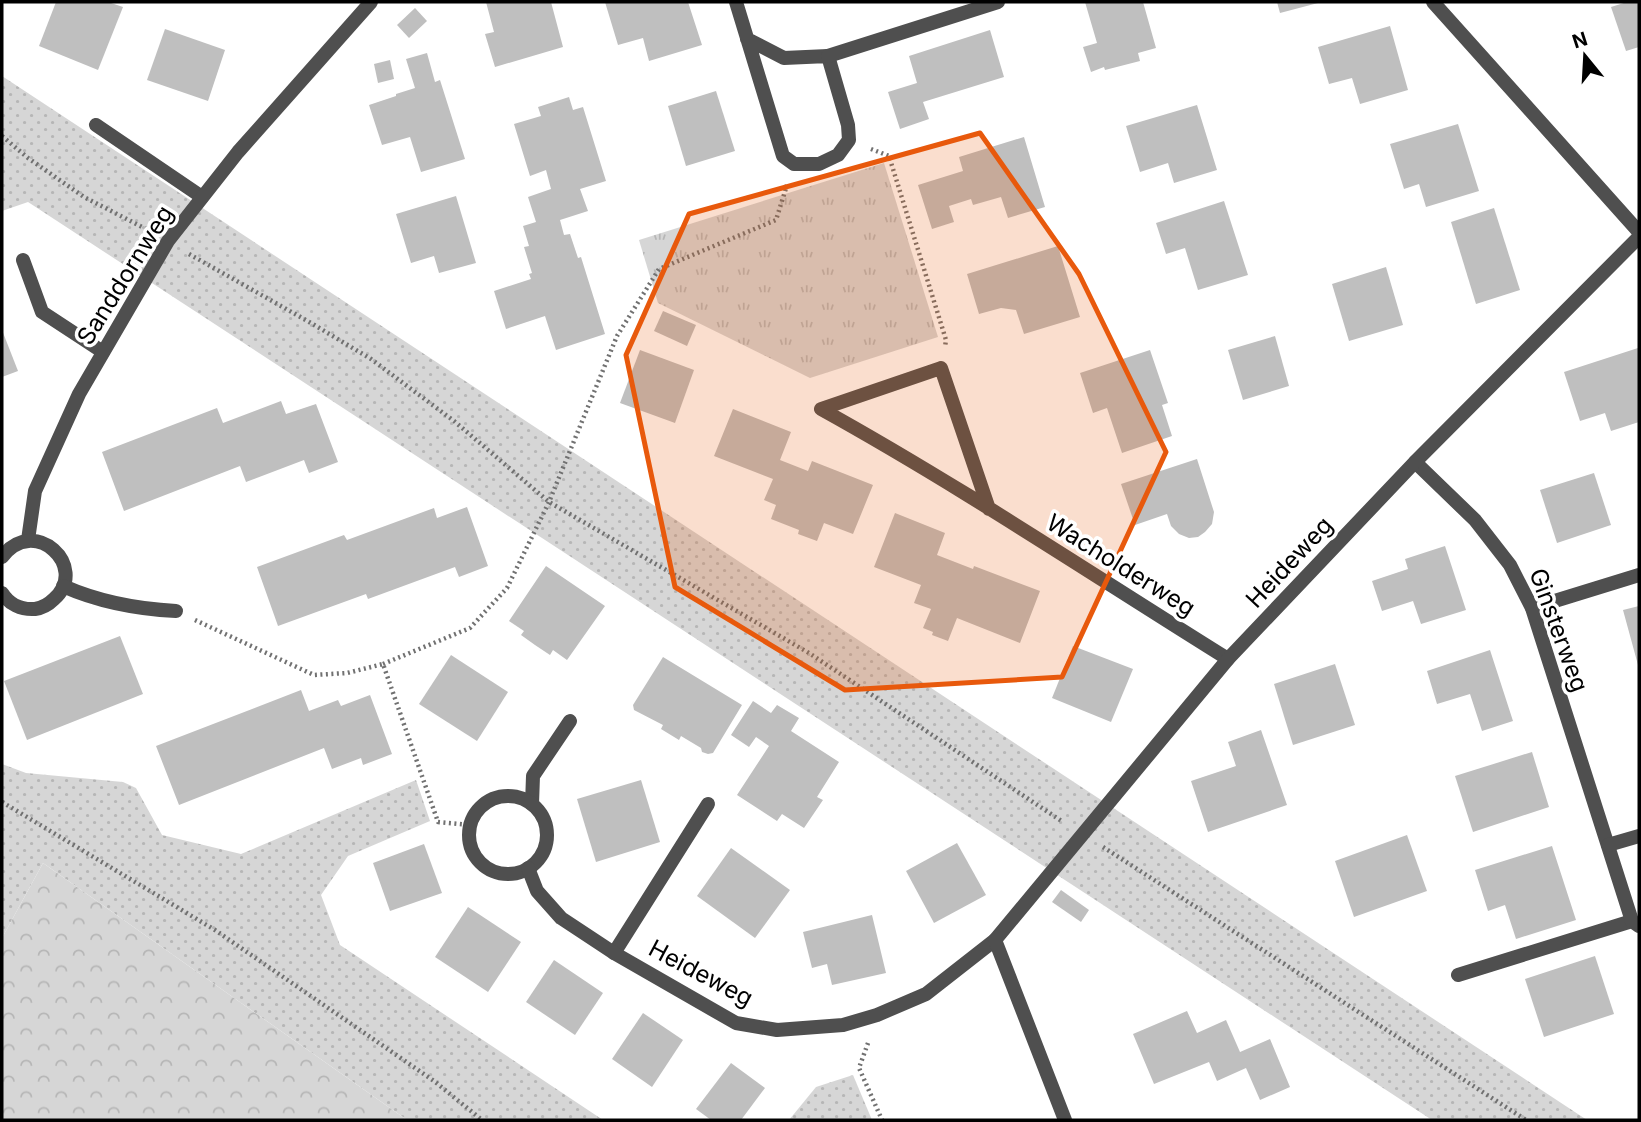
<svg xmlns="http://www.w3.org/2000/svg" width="1641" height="1122" font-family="Inter,sans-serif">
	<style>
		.grass { fill: url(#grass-dots) }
		.forest { fill: url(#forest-crowns) }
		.park { fill: url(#park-tufts) }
		.building { fill: #bfbfbf }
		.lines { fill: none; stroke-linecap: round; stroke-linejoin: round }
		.path { stroke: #717171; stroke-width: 4.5; stroke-dasharray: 2 3.5; stroke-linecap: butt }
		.service { stroke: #4f4f4f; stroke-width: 14 }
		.minor { stroke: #4f4f4f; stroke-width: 14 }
		.marked { fill: #e8590c; fill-opacity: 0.2; stroke: #e8590c; stroke-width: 5; stroke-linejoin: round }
		.labels { text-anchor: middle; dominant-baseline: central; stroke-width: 7; stroke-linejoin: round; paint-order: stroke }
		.street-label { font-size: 24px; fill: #000; stroke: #fff }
	</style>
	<defs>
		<pattern id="grass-dots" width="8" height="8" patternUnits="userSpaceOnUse" patternTransform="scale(1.75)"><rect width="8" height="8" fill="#d6d6d6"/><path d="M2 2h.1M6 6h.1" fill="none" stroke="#b6b6b6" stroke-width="1.8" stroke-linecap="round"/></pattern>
		<pattern id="forest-crowns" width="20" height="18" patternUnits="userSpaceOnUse" patternTransform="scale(1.75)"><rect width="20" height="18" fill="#d6d6d6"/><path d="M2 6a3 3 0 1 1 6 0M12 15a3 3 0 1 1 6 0" fill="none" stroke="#b6b6b6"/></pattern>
		<pattern id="park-tufts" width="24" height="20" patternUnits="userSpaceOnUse" patternTransform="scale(1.75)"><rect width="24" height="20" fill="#d6d6d6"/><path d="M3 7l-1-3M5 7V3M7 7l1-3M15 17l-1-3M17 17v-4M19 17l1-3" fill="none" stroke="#b6b6b6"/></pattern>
	</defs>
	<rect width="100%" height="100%" fill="#fff"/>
	<g class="grass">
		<path d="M2,76l1585,1044h-155l-1404,-918 -26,9z"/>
		<path d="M2,764l24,9 97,9 13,6 26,47 79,19 175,-74 14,41 -82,35 -27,39 19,50 263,175h-196l-364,-257 -41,75z"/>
		<path d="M853,1075l19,45h-83l27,-33z"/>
	</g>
	<path class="forest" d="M43,863l364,257h-405v-182z"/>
	<path class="park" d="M884,163l54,174 -128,41 -152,-75 -19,-63z"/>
	<g class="building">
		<path d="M56,2h52l15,5 -25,63 -59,-24z"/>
		<path d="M486,2h65l12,45 -68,20 -10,-33 9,-2z"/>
		<path d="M605,2h83l14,43 -53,16 -6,-23 -25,7z"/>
		<path d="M1085,2h58l13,46 -18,5 2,8 -35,9 -1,-3 -13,5 -8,-25 14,-4z"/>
		<path d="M1277,2h41v1l-38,10z"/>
		<path d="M1627,2h12v45l-13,4 -15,-44z"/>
		<path d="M415,8l12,13 -18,17 -12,-13z"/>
		<path d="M1390,26l18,64 -48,14 -8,-26 -23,6 -11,-37z"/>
		<path d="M165,29l60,21 -17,51 -61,-21z"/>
		<path d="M990,30l14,47 -81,25 6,17 -29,10 -12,-37 29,-9 -8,-27z"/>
		<path d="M427,53l8,29 5,-2 25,79 -44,13 -11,-35 -28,8 -13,-40 27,-9v-2l19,-6 -9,-29z"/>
		<path d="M390,60l4,19 -16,4 -4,-19z"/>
		<path d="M716,91l19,60 -49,15 -18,-60z"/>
		<path d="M569,97l4,13 10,-3 23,74 -26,8 8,22 -28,9 4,15 6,-1 8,24 3,-1 24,77 -49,16 -11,-34 -39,13 -12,-38 37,-12 -2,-5 3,-1 -8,-26 5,-1 -6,-20 13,-4 -8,-25 23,-8 -5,-19 -16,6 -16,-52 27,-8 -3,-9z"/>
		<path d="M1197,105l20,65 -43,13 -6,-20 -28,9 -14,-46z"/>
		<path d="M1458,124l21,67 -53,16 -7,-23 -15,5 -14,-45z"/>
		<path d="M1024,137l21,70 -37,11 -7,-21 -28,8 -2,-6 -22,7 5,16 -22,7 -14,-44 45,-14 -4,-14z"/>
		<path d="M456,196l20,67 -37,10 -5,-17 -23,7 -15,-49z"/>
		<path d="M1224,201l24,74 -50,15 -13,-42 -19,6 -10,-31z"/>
		<path d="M1494,208l26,82 -44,14 -25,-82z"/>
		<path d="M1058,246l22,71 -56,17 -8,-24 -15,-2 -22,6 -12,-40z"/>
		<path d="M1386,267l17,58 -54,16 -17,-57z"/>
		<path d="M663,311l33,14 -9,21 -33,-15z"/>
		<path d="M2,330l16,41 -16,6z"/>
		<path d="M1275,336l14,50 -46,14 -15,-50z"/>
		<path d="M1638,348l1,74 -28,9 -6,-18 -25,8 -16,-49z"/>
		<path d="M640,350l54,20 -19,53 -55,-20z"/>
		<path d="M1150,350l18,53 -6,2 10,31 -50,17 -15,-45 -14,5 -13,-40z"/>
		<path d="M281,401l5,13 30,-10 22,58 -29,11 -5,-13 -58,22 -6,-16 -116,45 -22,-59 115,-44 6,15z"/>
		<path d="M733,409l58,23 -11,28 28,11 4,-10 61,24 -20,49 -29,-11 -7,18 -19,-7 1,-4 -28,-11 5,-14 -12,-5 9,-21 -59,-23z"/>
		<path d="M1197,459l17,53 -2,12 -7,8 -7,5 -9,1 -10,-4 -8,-8 -4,-12 -32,11 -14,-41z"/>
		<path d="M1594,473l17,52 -54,18 -17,-53z"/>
		<path d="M467,507l21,59 -29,11 -4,-10 -87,32 -2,-5 -88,32 -21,-59 87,-32 3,5 87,-32 3,10z"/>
		<path d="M895,513l50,20 -8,22 36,14 1,-3 66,25 -20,52 -63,-25 -9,23 -16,-6 1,-3 -10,-4 8,-19 -17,-6 7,-18 -47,-18z"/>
		<path d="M1445,546l21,64 -45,14 -8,-23 -31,10 -10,-30 36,-12 -3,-10z"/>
		<path d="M546,566l59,40 -38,54 -14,-10 -3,5 -15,-10 -14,-10 3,-4 -15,-10z"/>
		<path d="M1639,606v59h-1l-15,-55z"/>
		<path d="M120,636l23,58 -116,46 -23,-59z"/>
		<path d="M1073,646l60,23 -22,53 -59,-24z"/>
		<path d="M1490,650l23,71 -31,10 -12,-37 -33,10 -10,-33z"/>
		<path d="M451,655l57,37 -31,49 -58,-37z"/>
		<path d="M663,657l79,48 -29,48 -5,1 -6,-2 -1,-4 -20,-12 -2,4 -18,-11 2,-4 -29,-15 -1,-5z"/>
		<path d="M1335,664l20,61 -62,20 -19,-61z"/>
		<path d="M301,690l8,21 29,-11 3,6 29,-11 22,59 -29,11 -2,-7 -29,11 -8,-21 -145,57 -23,-59z"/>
		<path d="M753,701l18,12 6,-8 22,13 -8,13 48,31 -22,35 6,3 -19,28 -22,-14 -5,7 -40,-26 32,-49 -13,-9 -7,10 -18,-12z"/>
		<path d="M1261,730l26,75 -79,27 -17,-51 45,-15 -8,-24z"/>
		<path d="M1532,752l17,55 -76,25 -18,-56z"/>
		<path d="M641,780l19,62 -64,20 -19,-63z"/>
		<path d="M1407,835l20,56 -73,26 -19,-56z"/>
		<path d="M957,843l29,52 -52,28 -28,-52z"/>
		<path d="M424,844l18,49 -52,18 -17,-48z"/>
		<path d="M1552,846l24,74 -60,19 -11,-34 -17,6 -13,-41z"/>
		<path d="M731,848l59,42 -35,48 -58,-42z"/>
		<path d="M1061,890l28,20 -8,12 -29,-20z"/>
		<path d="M468,907l53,35 -33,50 -53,-35z"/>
		<path d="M872,915l14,58 -54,12 -5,-21 -15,4 -9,-36z"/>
		<path d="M1595,956l19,58 -70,23 -19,-58z"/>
		<path d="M554,960l49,33 -28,42 -49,-33z"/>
		<path d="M1187,1011l10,22 29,-13 14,32 30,-13 20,48 -30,13 -14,-32 -29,13 -8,-19 -55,22 -21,-50z"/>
		<path d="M643,1013l40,27 -31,47 -40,-28z"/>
		<path d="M731,1063l34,25 -24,32h-30l-15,-11z"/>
	</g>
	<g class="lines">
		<g class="path">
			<path d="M2,136l26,22 56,39 64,33"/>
			<path d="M871,149l18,7 57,184 -1,7"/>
			<path d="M189,254l122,69 60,36 83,62 95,81 260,151 254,169"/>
			<path d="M195,620l119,55 33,-2 36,-9 55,158 32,3"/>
			<path d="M383,664l87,-36 37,-40 42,-86 68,-166 42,-67 117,-49 11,-35"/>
			<path d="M2,802l213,128 219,151 48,39"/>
			<path d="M1103,847l423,273"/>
			<path d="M868,1043l-9,25 23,52"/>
		</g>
		<g class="service">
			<path d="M96,125l106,72"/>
			<path d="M23,260l19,52 61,40"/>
			<path d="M1532,608l107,-33"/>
			<path d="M532,804l1,-28 37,-55"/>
			<path d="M614,953l94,-149"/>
			<path d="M1458,975l174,-54"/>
		</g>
		<g class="minor">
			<path d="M736,2l47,154 11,8h25l19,-9 11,-15 -1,-15 -20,-69 -44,2 -37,-19"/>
			<path d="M1433,2l206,230"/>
			<path d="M828,56l170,-54"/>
			<path d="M1415,462l60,58 35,45 22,43 100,313 7,5"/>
			<path d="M989,509l-48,-141 -120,41c139,77 272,166 407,250"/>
			<path d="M28,540l7,-49 44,-97 89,-153 70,-89 133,-150"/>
			<path d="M2,557c32,-43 88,10 52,42 -5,5 -12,9 -19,10 -14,1 -26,-5 -33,-16"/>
			<path d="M63,586c36,16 74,23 113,25"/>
			<circle cx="508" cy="835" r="39"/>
			<path d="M1608,845l31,-9"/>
			<path d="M528,868l9,23 24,27 53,35 122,70 41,7 66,-5 34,-10 49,-21 69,-54"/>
			<path d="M1065,1120l-70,-180 233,-281 187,-197 224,-225"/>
		</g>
	</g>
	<path class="marked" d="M980,133l99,141 87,178 -104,225 -217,13 -170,-103 -49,-232 63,-141z"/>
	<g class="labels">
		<g class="street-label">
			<text transform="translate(125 275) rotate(-58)">Sanddornweg</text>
			<text transform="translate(1289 562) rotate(-47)">Heideweg</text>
			<text transform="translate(1121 565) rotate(32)">Wacholderweg</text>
			<text transform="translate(1559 630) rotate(70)">Ginsterweg</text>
			<text transform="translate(701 973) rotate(28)">Heideweg</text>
		</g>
	</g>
	<rect width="1641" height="1122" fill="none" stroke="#000000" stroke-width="7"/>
	<g transform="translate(1585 56) rotate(342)" stroke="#ffffff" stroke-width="5" paint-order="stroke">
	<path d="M0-5L12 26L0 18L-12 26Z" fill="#000000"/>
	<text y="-10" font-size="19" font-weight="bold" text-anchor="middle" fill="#000000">N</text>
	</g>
</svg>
